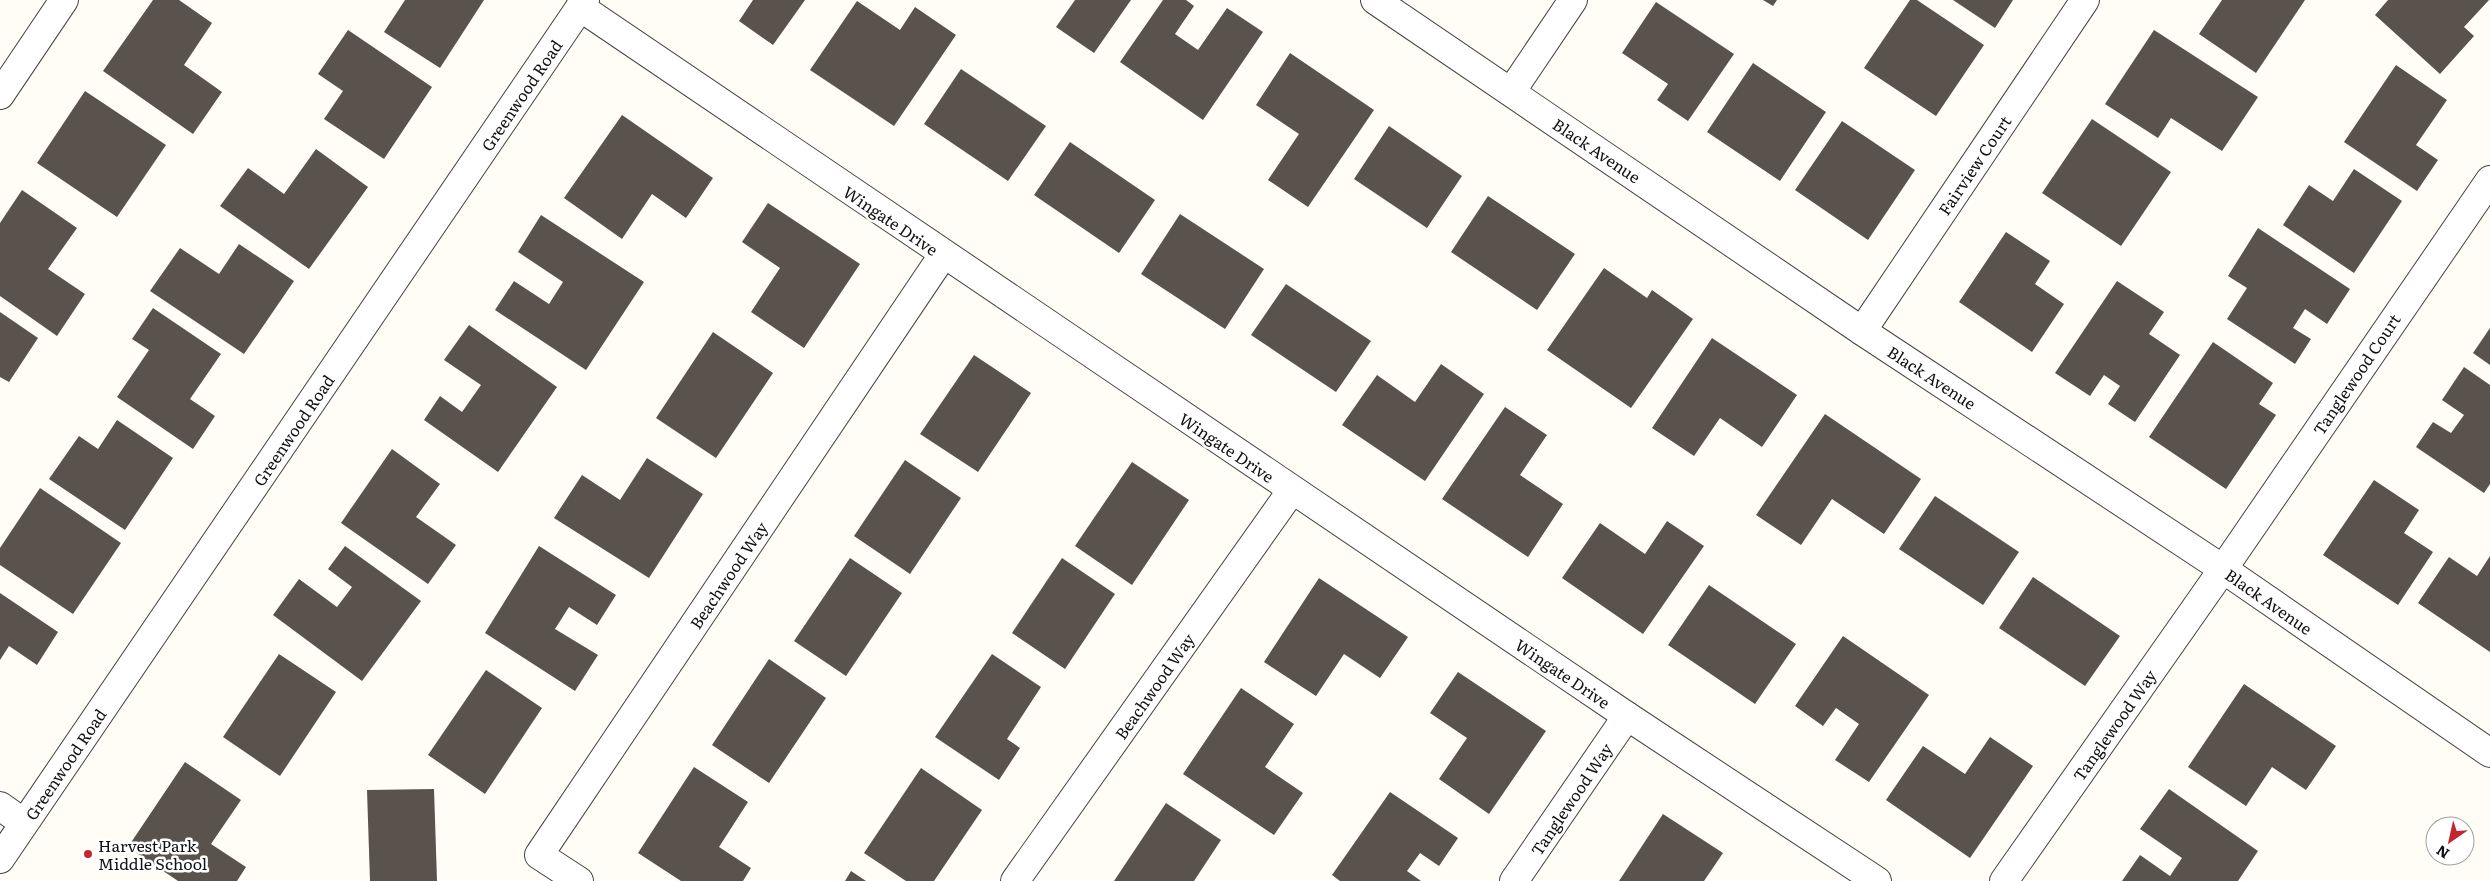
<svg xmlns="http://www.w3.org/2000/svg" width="2490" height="881" font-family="Literata,serif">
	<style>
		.building { fill: #5a524d }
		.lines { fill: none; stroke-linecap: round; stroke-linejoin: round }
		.street-casing { stroke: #444; stroke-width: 30 }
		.street { stroke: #fff; stroke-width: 28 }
		.poi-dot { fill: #c4262e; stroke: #fff; stroke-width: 2 }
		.labels { text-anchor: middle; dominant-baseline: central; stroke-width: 5; stroke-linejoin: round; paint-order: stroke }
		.street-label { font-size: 16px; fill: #111; stroke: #fff }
		.poi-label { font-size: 16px; fill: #111; stroke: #fff; text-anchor: start }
	</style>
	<rect width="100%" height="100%" fill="#fffdf5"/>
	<g class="building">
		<path d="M153,0h26l33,23 -28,42 38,27 -29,42 -90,-63z"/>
		<path d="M405,0h79l-44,68 -56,-36z"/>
		<path d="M753,0h52l-32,45 -34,-24z"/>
		<path d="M1075,0h56l-37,53 -38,-26z"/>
		<path d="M1163,0h23l8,6 -19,28 23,16 29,-42 36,24 -60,88 -83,-58z"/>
		<path d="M1763,0h14l-4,6z"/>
		<path d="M1910,0h7l67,45 -48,71 -72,-48z"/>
		<path d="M1953,0h60l-18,28z"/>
		<path d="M2222,0h83l-49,73 -57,-39z"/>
		<path d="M2388,0h101l-25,27 10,9 -34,38 -65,-59z"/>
		<path d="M857,1l43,29 15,-23 41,28 -62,91 -84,-56z"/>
		<path d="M1656,2l78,52 -46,67 -31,-21 11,-16 -46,-31z"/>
		<path d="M348,30l84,57 -48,72 -60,-40 19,-28 -25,-17z"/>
		<path d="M2154,30l104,67 -36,54 -51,-33 -13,20 -53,-34z"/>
		<path d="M1290,53l84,57 -66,97 -40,-27 31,-46 -43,-29z"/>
		<path d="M1753,63l73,49 -46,69 -73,-49z"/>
		<path d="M2396,65l51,35 -31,45 22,15 -21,31 -73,-49z"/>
		<path d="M961,69l85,57 -38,55 -84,-57z"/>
		<path d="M85,91l81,54 -49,72 -80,-54z"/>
		<path d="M622,115l91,63 -27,40 -34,-24 -30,45 -58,-41z"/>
		<path d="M2092,119l79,53 -50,74 -79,-53z"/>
		<path d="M1842,121l73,49 -47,70 -73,-50z"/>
		<path d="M1389,126l73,50 -35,52 -73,-49z"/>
		<path d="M1070,142l85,58 -36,53 -85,-58z"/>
		<path d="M316,149l52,38 -59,82 -89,-63 28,-38 36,26z"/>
		<path d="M2354,169l48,32 -48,72 -71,-48 26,-40 24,16z"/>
		<path d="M22,190l55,38 -29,41 37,25 -28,42 -57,-40v-73z"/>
		<path d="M1488,196l87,58 -38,56 -86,-58z"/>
		<path d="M768,203l92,61 -56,84 -53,-36 29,-44 -38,-26z"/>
		<path d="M1180,214l84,55 -39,60 -84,-55z"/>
		<path d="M541,215l103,67 -58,88 -91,-60 19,-29 35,23 14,-22 -45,-30z"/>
		<path d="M2258,228l92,61 -23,35 -22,-15 -12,19 18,11 -16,25 -68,-45 20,-31 -19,-12z"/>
		<path d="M2006,232l44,29 -15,23 29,20 -32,48 -73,-50z"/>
		<path d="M239,244l55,37 -50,73 -94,-63 30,-43 39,26z"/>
		<path d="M1604,268l43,30 5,-8 41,29 -62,89 -84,-58z"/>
		<path d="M2117,281l47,31 -15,22 31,21 -45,67 -27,-18 12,-18 -16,-11 -14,21 -35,-23z"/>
		<path d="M1286,284l85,57 -35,51 -85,-57z"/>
		<path d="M153,308l68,46 -31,45 25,17 -22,33 -76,-52 32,-47 -17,-11z"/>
		<path d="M0,312l38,26 -29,44 -9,-5z"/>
		<path d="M469,325l88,62 -59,85 -74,-52 16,-24 22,16 19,-27 -37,-25z"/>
		<path d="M2490,328v37l-17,-12z"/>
		<path d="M713,332l60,41 -57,85 -60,-40z"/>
		<path d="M1712,338l85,57 -35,52 -42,-29 -26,38 -42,-28z"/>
		<path d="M2213,342l60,41 -14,21 17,11 -50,74 -77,-52z"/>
		<path d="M974,355l57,38 -53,79 -58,-38z"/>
		<path d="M1441,364l43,30 -59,87 -83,-56 35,-50 38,27z"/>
		<path d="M2464,367l26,18v99l-6,9 -68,-46 17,-25 18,11 13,-18 -22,-15z"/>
		<path d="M1505,407l42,28 -27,40 43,29 -35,53 -86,-58z"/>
		<path d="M1825,414l96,65 -37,55 -52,-35 -31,46 -45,-30z"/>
		<path d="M117,420l56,38 -48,72 -76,-51 30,-43 19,13z"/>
		<path d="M392,449l48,35 -24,33 40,28 -28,39 -87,-61z"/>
		<path d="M647,458l56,36 -54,84 -95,-60 28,-43 38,25z"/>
		<path d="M905,460l56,38 -51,76 -56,-38z"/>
		<path d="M1132,462l57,38 -57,85 -57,-39z"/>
		<path d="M2374,480l45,30 -15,23 29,19 -35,53 -75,-50z"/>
		<path d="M40,488l81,55 -48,71 -73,-49v-17z"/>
		<path d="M1935,496l84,56 -36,53 -84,-56z"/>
		<path d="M1667,521l37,25 -61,88 -81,-56 38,-55 45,31z"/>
		<path d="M345,546l76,55 -59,80 -89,-66 26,-36 38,28 15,-20 -24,-18z"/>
		<path d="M539,546l77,49 -19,30 -28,-18 -14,22 43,26 -23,36 -90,-58z"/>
		<path d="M2490,556v96l-72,-49 31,-46 28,19z"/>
		<path d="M850,558l52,35 -56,83 -52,-35z"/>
		<path d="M1062,558l53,36 -50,75 -53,-36z"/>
		<path d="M2033,577l87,59 -35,50 -86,-58z"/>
		<path d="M1319,578l89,59 -28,41 -36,-24 -28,42 -52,-34z"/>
		<path d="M1709,585l87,59 -41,60 -87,-59z"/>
		<path d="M0,593l58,39 -21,33 -28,-19 -9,14z"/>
		<path d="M1843,636l86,59 -60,87 -34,-22 24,-36 -23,-16 -13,18 -28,-20z"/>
		<path d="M279,654l57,38 -56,84 -57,-39z"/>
		<path d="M992,654l49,33 -34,52 13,9 -21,32 -64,-43z"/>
		<path d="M769,659l57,39 -57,85 -57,-38z"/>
		<path d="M486,670l56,38 -57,86 -57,-39z"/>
		<path d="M1458,672l88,59 -57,83 -50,-35 28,-41 -37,-25z"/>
		<path d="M2244,684l92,62 -30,44 -34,-23 -26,39 -58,-39z"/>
		<path d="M1241,688l53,36 -29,43 38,26 -29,42 -91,-61z"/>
		<path d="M1990,737l43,29 -63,92 -84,-58 37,-54 42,28z"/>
		<path d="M185,762l56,38 -30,44 35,23 -9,14h-59l-50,-34z"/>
		<path d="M694,767l54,35 -29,45 32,21 -8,13h-62l-43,-28z"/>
		<path d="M921,768l61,42 -48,71h-28l-42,-28z"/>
		<path d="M434,789l3,92h-67l-3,-91z"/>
		<path d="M2169,789l89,62 -20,30h-116l18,-26 30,21 12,-18 -42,-29z"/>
		<path d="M1390,792l68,46 -19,28 -19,-13 -13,18 14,10h-81l-8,-6z"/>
		<path d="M1166,803l55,37 -27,41h-80z"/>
		<path d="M1663,814l60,39 -19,28h-85z"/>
		<path d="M851,871l15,10h-21z"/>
	</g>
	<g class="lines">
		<defs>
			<g id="street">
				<path d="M1375,0l487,331 361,238 267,184"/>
				<path d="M580,7l1047,709 250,165"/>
				<path d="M1511,92l62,-92"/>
				<path d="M0,95l64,-95"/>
				<path d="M1862,331l223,-331"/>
				<path d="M0,806l24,17"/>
				<path d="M0,859l585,-859"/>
				<path d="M579,881l-40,-26 404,-600"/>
				<path d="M1015,881l277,-391"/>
				<path d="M1514,881l113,-165"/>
				<path d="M2004,881l219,-312 267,-389"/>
			</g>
		</defs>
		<use href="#street" class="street-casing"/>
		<use href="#street" class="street"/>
	</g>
	<circle class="poi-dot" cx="88" cy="854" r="5"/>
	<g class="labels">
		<g class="street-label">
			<text transform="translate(521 95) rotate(-56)">Greenwood Road</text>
			<text transform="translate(1597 150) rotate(34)">Black Avenue</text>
			<text transform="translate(1974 165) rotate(-56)">Fairview Court</text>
			<text transform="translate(891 220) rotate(34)">Wingate Drive</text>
			<text transform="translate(2356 374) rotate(-56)">Tanglewood Court</text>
			<text transform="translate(1932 377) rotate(33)">Black Avenue</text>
			<text transform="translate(293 430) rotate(-56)">Greenwood Road</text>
			<text transform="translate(1227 447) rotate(34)">Wingate Drive</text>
			<text transform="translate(728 575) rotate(-56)">Beachwood Way</text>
			<text transform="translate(2269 601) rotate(35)">Black Avenue</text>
			<text transform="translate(1563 673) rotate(34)">Wingate Drive</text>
			<text transform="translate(1154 686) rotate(-55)">Beachwood Way</text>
			<text transform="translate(2114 725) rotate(-55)">Tanglewood Way</text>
			<text transform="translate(65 764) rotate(-56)">Greenwood Road</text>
			<text transform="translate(1571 799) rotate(-56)">Tanglewood Way</text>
		</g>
		<g class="poi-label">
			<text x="98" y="845">Harvest Park<tspan x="98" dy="18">Middle School</tspan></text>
		</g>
	</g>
	<g transform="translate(2450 841) rotate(214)"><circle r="24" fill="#ffffff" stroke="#a0a0a0"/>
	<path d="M0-4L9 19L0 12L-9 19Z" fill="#c4262e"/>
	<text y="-8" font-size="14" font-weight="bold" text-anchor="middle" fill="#111111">N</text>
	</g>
</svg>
